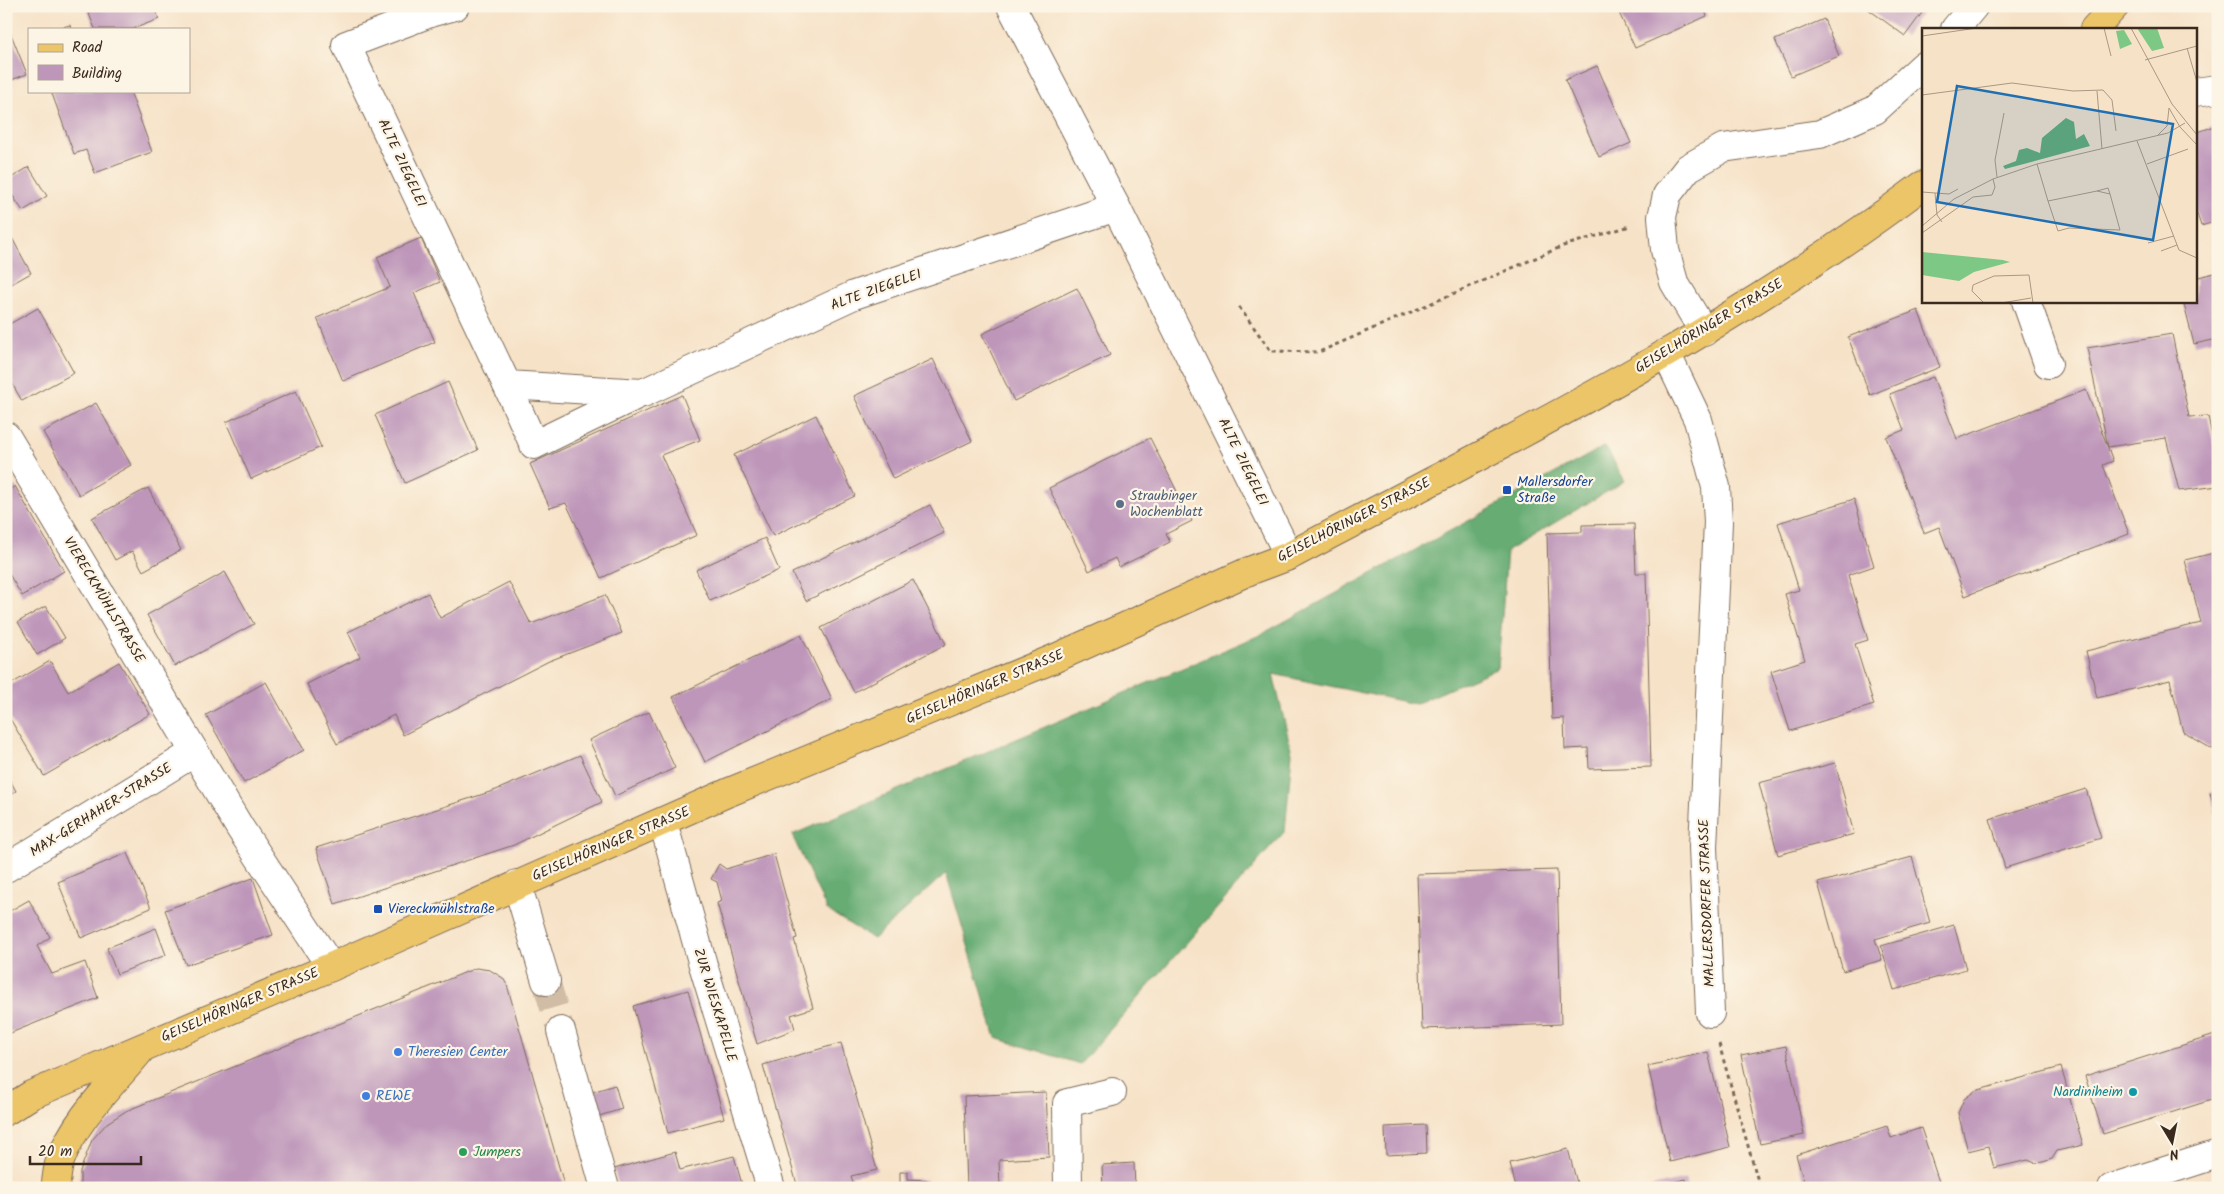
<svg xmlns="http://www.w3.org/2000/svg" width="2224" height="1194" font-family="Kalam,sans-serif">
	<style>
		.forest { fill: #66ac73; stroke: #506b48 }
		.building { fill: #be96ba }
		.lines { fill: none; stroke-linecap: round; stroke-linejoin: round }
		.minor-tunnel { stroke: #d1bda5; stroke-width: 28; stroke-dasharray: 28 14; stroke-linecap: butt }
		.minor-casing { stroke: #7c6a59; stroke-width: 30 }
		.major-casing { stroke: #7c6a59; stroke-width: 30 }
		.path { stroke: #7c6a59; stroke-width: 3; stroke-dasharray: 4 4; stroke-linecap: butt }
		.minor { stroke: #fff; stroke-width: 28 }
		.major { stroke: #ecc569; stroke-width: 28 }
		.transit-dot { fill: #1a4fb4; stroke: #fcf5e5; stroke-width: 2 }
		.service-dot { fill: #5c6f8a; stroke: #fcf5e5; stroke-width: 2 }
		.shop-dot { fill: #3f7fe0; stroke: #fcf5e5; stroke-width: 2 }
		.culture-dot { fill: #0f9aa8; stroke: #fcf5e5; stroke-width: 2 }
		.leisure-dot { fill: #2e9e5b; stroke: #fcf5e5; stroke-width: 2 }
		.labels { text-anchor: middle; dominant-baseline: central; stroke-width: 4.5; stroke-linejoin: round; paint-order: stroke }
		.street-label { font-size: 14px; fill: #3b2a1e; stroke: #fcf5e5 }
		.transit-label { font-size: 14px; fill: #164399; stroke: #fcf5e5; text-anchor: start }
		.service-label { font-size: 14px; fill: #4e5e75; stroke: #fcf5e5; text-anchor: start }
		.shop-label { font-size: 14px; fill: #366cbe; stroke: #fcf5e5; text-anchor: start }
		.culture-label { font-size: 14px; fill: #0d838f; stroke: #fcf5e5; text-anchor: end }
		.leisure-label { font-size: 14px; fill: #27864d; stroke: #fcf5e5; text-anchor: start }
		.inset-road { fill: none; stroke: #ab9883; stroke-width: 1 }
		.view { fill: #1f6fb2; fill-opacity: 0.15; stroke: #1f6fb2; stroke-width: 2.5 }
		.inset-edge { fill: none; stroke: #3b2a1e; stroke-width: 2.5 }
	</style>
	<rect width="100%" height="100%" fill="#fcf5e5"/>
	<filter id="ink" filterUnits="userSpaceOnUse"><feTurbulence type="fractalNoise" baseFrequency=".02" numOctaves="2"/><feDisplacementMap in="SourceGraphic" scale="10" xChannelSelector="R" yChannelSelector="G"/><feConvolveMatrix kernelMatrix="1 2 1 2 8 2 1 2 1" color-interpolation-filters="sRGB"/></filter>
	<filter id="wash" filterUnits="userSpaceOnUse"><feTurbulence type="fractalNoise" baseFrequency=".0096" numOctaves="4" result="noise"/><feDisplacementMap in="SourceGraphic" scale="20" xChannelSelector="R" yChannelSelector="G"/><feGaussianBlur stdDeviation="1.12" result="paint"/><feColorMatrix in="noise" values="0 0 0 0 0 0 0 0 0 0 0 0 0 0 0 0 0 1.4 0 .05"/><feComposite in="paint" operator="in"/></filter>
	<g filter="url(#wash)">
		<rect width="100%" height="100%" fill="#f6e2c7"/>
		<path class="forest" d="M1605,446l20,35 -118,70 -9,117 -83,36 -142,-30 19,79 -7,78 -205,233 -84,-26 -50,-165 -73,66 -46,-29 -35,-75 468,-200z"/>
		<g id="blocks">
			<g class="building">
				<path d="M86,6h68l5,13 -26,10h-38z"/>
				<path d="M1616,6h87l4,10 -72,32z"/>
				<path d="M1864,6h63l-22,30z"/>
				<path d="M1824,19l15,37 -48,20 -16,-36z"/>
				<path d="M6,22l21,52 -21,8z"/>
				<path d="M70,25l1,4h-12v-1z"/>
				<path d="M1597,66l34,77 -32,14 -34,-77z"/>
				<path d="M51,91h60v2l19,-2 22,61 -57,21 -9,-23 -12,4z"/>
				<path d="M2218,125v96l-17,5 -6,-18v-75z"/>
				<path d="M29,167l18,29 -24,15 -17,-25v-5z"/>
				<path d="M6,227l25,46 -25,14z"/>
				<path d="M421,238l19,44 -26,11 21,49 -92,39 -26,-63 73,-31 -13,-30z"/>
				<path d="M2218,272v67l-24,5 -11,-43h12v-23z"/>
				<path d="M1077,288l33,67 -96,46 -32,-67z"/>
				<path d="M38,308l36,65 -52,28 -16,-28v-47z"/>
				<path d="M1918,310l22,57 -70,28 -22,-58z"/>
				<path d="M2172,334l17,83 19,-1 10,51v19l-39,5 -13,-53 -58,9 -21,-99z"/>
				<path d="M933,359l39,82 -79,38 -39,-83z"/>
				<path d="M1933,377l24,62 129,-49 27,71 -10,4 26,69 -164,62 -26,-69 -15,6 -38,-96 18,-7 -14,-36z"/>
				<path d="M448,382l30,68 -73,33 -30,-68z"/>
				<path d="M296,391l25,56 -70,32 -25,-57z"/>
				<path d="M682,395l18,45 -39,15 36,80 -96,43 -35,-75 -16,5 -20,-44z"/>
				<path d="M96,403l35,62 -52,30 -36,-63z"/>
				<path d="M816,415l39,81 -82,40 -39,-81z"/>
				<path d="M1150,438l42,83 -26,13 4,8 -51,25 -4,-9 -26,13 -40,-83z"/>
				<path d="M15,486l49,85 -42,25 -16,-27v-77z"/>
				<path d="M148,488l33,62 -38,21 -11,-20 -17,9 -23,-42z"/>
				<path d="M1854,499l20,67 -26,9 20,65 -13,4 19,61 -84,26 -19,-60 34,-11 -20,-66 14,-4 -21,-67z"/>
				<path d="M930,505l14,28 -138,68 -14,-28z"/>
				<path d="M1634,524l2,49h10l5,194 -62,2 -1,-21 -23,1 -1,-31 -12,1 -5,-186 35,-1v-7z"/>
				<path d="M765,538l14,32 -69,31 -14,-31z"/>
				<path d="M2218,552v195l-6,2 -29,-17 -13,-52 -73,18 -11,-47 115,-28 -16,-63z"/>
				<path d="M225,572l29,52 -79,42 -28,-51z"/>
				<path d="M913,580l33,64 -92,48 -33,-64z"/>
				<path d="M509,582l22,42 74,-29 17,38 -73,28 -146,74 -9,-20 -57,29 -30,-60 53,-27 -12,-25 80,-39 12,25z"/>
				<path d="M46,606l19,32 -28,17 -19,-33z"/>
				<path d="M801,635l31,64 -127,63 -32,-65z"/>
				<path d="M50,661l18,31 51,-30 31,52 -106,62 -38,-64v-25z"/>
				<path d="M266,682l38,68 -60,33 -38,-68z"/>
				<path d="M649,712l26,56 -60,28 -26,-56z"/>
				<path d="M580,755l22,47 -88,43 -179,59 -19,-56 180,-58z"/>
				<path d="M1835,763l19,71 -76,21 -19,-72z"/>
				<path d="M6,773l10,18 -10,6z"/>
				<path d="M2086,789l15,49 -96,30 -15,-49z"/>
				<path d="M2218,791v25h-1l-7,-23z"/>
				<path d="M127,853l24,55 -70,30 -23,-56z"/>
				<path d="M774,854l23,84 -3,1 19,69 -22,7 4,14 -38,15 -40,-141 5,-2 -5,-19 -6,-3 8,-15 7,5z"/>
				<path d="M1912,857l18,66 -55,16 7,21 -39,11 -25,-88z"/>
				<path d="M1557,870l4,154 -139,5 -5,-155z"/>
				<path d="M253,878l20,57 -87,30 -21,-55z"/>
				<path d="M29,900l21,37 -13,9 15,28 33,-12 13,36 -90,36 -2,-3v-118z"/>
				<path d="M1954,925l12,44 -72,21 -13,-44z"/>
				<path d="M156,928l10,27 -49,19 -10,-26z"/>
				<path d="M476,968l14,2 13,8 4,7 58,203h-485v-17l12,-31 15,-17 19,-12z"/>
				<path d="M688,990l36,128 -56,15 -35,-127z"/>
				<path d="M2218,1034v64l-115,36 -18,-58z"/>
				<path d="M841,1043l36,127 -26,6 4,12h-57l-35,-123z"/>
				<path d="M1786,1046l18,89 -44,9 -19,-89z"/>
				<path d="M1708,1052l22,95 -60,15 -22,-96z"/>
				<path d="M2061,1067l22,78 -26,6 -5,8 -9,3 -8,1 -7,-3 -34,8 -6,-22 -20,5 -10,-38 6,-14 11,-8z"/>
				<path d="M615,1085l7,24 -23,7 -7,-24z"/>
				<path d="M1046,1092l3,65 -50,3 1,28h-33l-3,-92z"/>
				<path d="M1426,1125l1,28 -41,2 -1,-28z"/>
				<path d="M1887,1126l4,12 30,-10 20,60h-135l-10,-33z"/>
				<path d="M1568,1149l9,34 -20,5h-41l-6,-25z"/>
				<path d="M675,1152l5,18 54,-14 9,32h-124l-5,-19z"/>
				<path d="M1134,1163l1,25h-32l-1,-23z"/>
				<path d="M900,1172h8v7l19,1v8h-27z"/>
				<path d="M1686,1179l2,9h-37v-1z"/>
			</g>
		</g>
	</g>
	<g filter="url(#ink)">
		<use href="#blocks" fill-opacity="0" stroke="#7c6a59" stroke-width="1"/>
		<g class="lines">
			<path class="minor-tunnel" d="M546,981l15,50"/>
			<defs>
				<g id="minor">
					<path d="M455,6l-22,6 -87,33 161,340 136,8 211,-98 262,-88"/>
					<path d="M1011,6l105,201 173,349"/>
					<path d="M1955,29l19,-23"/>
					<path d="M2195,92l23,-3"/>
					<path d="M2026,301l22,63"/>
					<path d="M1704,332l-30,-50 -9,-32 -3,-33 5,-22 21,-27 35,-20 97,-14 55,-24 48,-44"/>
					<path d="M1666,353l32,67 18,67 2,35 -15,325 7,166"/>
					<path d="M507,385l27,60 105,-51"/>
					<path d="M6,436l234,392 91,139"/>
					<path d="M663,822l40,143 68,223"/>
					<path d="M6,868l189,-116"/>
					<path d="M517,884l29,97"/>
					<path d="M561,1031l44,157"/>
					<path d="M1068,1188l-1,-85 45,-11"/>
					<path d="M2112,1188l106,-34"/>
				</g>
				<g id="major">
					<path d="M2094,29l21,-23"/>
					<path d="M6,1111l25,-16 300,-128 396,-174 324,-133 198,-89 40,-15c217,-114 438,-223 634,-371"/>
					<path d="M55,1188c2,-9 2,-19 5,-27 15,-42 51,-75 79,-109"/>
				</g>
			</defs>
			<use href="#minor" class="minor-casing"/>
			<use href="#major" class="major-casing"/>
			<g class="path">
				<path d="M1239,307l32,44 48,1 244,-106 67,-20"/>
				<path d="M1719,1044l41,144"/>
			</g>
			<use href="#minor" class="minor"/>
			<use href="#major" class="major"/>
		</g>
	</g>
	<g class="transit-dot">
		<rect x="1502" y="485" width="10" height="10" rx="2.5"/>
		<rect x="373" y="904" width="10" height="10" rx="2.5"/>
	</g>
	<circle class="service-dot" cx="1120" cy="504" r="5"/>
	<g class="shop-dot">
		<circle cx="398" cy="1052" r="5"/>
		<circle cx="366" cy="1096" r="5"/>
	</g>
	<circle class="culture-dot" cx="2133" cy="1092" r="5"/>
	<circle class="leisure-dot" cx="463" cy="1152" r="5"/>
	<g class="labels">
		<g class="street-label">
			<text transform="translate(402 163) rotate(65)">ALTE ZIEGELEI</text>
			<text transform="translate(876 290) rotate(-20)">ALTE ZIEGELEI</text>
			<text transform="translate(1709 326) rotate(-31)">GEISELHÖRINGER STRASSE</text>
			<text transform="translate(1243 462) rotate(64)">ALTE ZIEGELEI</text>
			<text transform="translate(1354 520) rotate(-27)">GEISELHÖRINGER STRASSE</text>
			<text transform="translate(104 600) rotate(59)">VIERECKMÜHLSTRASSE</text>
			<text transform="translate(985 687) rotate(-23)">GEISELHÖRINGER STRASSE</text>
			<text transform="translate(101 810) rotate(-32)">MAX-GERHAHER-STRASSE</text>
			<text transform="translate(611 844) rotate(-23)">GEISELHÖRINGER STRASSE</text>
			<text transform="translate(1707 903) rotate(-92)">MALLERSDORFER STRASSE</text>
			<text transform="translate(240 1005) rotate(-23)">GEISELHÖRINGER STRASSE</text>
			<text transform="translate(715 1005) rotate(73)">ZUR WIESKAPELLE</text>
		</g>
		<g class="transit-label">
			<text x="1517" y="482">Mallersdorfer<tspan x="1517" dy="16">Straße</tspan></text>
			<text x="388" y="909">Viereckmühlstraße</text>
		</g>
		<g class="service-label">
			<text x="1130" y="496">Straubinger<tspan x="1130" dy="16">Wochenblatt</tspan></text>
		</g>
		<g class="shop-label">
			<text x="408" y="1052">Theresien Center</text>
			<text x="376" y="1096">REWE</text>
		</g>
		<g class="culture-label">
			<text x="2123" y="1092">Nardiniheim</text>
		</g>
		<g class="leisure-label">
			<text x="473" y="1152">Jumpers</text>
		</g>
	</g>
	<g transform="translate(1922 28)">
		<rect width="275" height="275" fill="#f6e2c7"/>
		<path d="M215,0h20l7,20 -12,3zM202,2l8,14 -12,5 -4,-18zM0,224l81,8 7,2 -36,10 -15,9 -37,-6z" fill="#7ec886"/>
		<path d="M144,90l8,4 2,17 8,-5 6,12 -85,23 -2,-3 13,-5 3,-11 8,-2 13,5 2,-15z" fill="#66ac73"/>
		<path class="inset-road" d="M182,0l7,28M209,0l41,76 25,31M0,8l55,-8M265,20l10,34M223,32l52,-14M175,63l5,58M0,67l90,-12 61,8 30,-1 9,10 4,31M247,80l11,19 17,18M235,108l10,-10 2,-18M215,113l42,109 18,8M115,136l11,37 10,30 11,-3 51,2 -10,-36 -13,-3 -49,10M225,136l41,-15M75,149l-2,-17 9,-47M175,163l11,-3 2,6M0,164l27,2 9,-5M13,165l2,22 5,7M0,198l32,-27 39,-20 44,-15 131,-31 17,-10M0,205l51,-36 19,-2 3,-8 -2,-8M226,215l26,-7M239,223l16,-6M62,275l-12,-12 1,-6 21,-9 35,-1 4,28M79,275l30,-5"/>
		<path class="view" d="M35,58l216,38 -20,116 -216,-38z"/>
		<rect width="275" height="275" class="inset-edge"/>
	</g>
	<rect width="2224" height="1194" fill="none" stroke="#fcf5e5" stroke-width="25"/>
	<rect x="28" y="28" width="162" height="65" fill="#fcf5e5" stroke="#afa495"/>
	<rect x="38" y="44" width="25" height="8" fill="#ecc569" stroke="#afa495"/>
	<text x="72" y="52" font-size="15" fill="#3b2a1e">Road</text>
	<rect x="38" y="65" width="25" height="15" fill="#be96ba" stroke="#afa495"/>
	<text x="72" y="78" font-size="15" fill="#3b2a1e">Building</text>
	<g transform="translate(2172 1142) rotate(170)" stroke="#fcf5e5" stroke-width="4" paint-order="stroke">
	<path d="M0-4L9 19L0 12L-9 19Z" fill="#3b2a1e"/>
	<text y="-8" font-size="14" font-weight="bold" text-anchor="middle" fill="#3b2a1e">N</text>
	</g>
	<path d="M30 1156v8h111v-8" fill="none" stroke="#3b2a1e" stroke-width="2.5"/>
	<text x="38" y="1156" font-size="15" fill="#3b2a1e" stroke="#fcf5e5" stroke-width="4" paint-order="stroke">20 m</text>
</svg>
